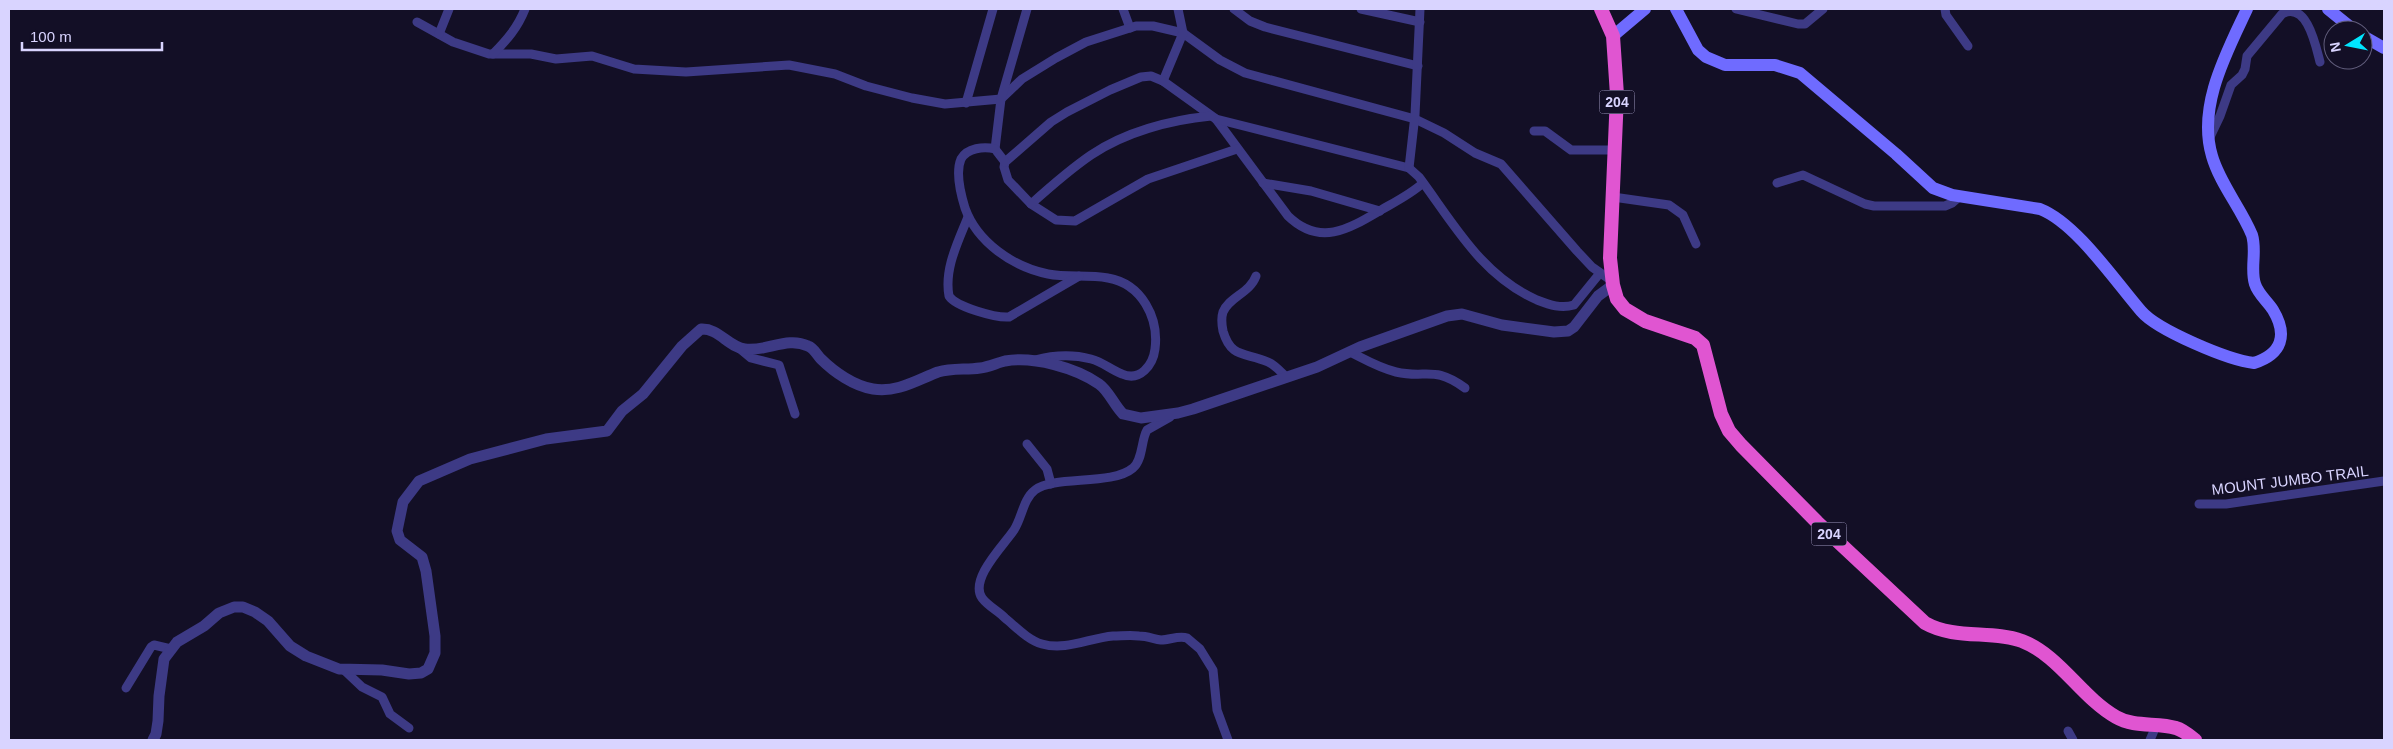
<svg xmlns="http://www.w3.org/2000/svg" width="2393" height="749" font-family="Arial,sans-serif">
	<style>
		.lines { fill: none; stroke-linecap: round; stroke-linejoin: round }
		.minor { stroke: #3d3a85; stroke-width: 9 }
		.tertiary { stroke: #3d3a85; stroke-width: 11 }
		.secondary { stroke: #6f6bff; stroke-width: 12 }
		.trunk { stroke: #e055d1; stroke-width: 14 }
		.labels { text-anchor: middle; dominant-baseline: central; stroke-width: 4; stroke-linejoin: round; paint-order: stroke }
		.shield { fill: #130f26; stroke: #9e99be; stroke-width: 1 }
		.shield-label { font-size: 14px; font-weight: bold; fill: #d9d4ff }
		.street-label { font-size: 15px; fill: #d9d4ff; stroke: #130f26 }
	</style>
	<rect width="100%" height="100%" fill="#130f26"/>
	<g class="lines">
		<g class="minor">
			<path d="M1123,9l7,19"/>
			<path d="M1234,9l16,12 15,6 153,39"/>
			<path d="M1361,9l59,13"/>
			<path d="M1736,9l62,15h7l18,-15"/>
			<path d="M1945,9l1,6 22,31"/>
			<path d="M417,22l36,20 36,12h42l25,5 36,-3 42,13 52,3 103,-7 46,9 31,12 46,12 33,6 56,-5 21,-20 34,-21 30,-16 50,-16h17l30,7 37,27 25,13 170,46 29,14 31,20 26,11 76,87 15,16 20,14"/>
			<path d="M439,34l10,-25"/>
			<path d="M493,54c14,-14 25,-27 32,-45"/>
			<path d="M1163,81l20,-48 -5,-24"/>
			<path d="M966,103l27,-94"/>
			<path d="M1216,119l72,97c32,31 61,13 93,-6 14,-8 30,-16 42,-27"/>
			<path d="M1534,131h11l26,19h44"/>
			<path d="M2210,137l10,-21 11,-31 11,-10 3,-6 2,-13 35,-42c25,-14 34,33 38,48"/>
			<path d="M995,149l6,-50 26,-90"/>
			<path d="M1237,149l-89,30 -73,42 -19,-1 -25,-16 -23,-24 -4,-13 1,-5 46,-40 16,-10 43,-22 31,-13 10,-1 12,5 53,38 193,49 10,9c35,47 62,98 118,123 13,5 24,9 37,5l26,-32"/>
			<path d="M1005,162l-10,-13c-11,-3 -28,-1 -34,10 -6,14 0,36 4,49 12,34 48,59 83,66 19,4 40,0 60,4 34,6 51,40 47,71 -2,16 -15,33 -33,25 -11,-4 -19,-12 -31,-15 -19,-5 -37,-4 -56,1"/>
			<path d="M1409,168l6,-53 5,-106"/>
			<path d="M1263,183l48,8 69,20"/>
			<path d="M1777,183l26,-8 62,29 9,2h71l7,-3 8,-7"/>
			<path d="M1613,197l56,8 14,10 13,29"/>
			<path d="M1031,204c19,-17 38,-34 60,-49 34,-23 79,-35 120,-39"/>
			<path d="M968,217c-10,25 -24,52 -19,79 7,11 47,22 60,21l70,-41"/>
			<path d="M1256,276c-6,17 -27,21 -33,36 -2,6 -1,14 0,19 8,28 23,21 45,31 7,3 12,9 17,14"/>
			<path d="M739,348l12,10 28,7 16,49"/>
			<path d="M1350,352c14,7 29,16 46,20 31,7 37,-7 69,16"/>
			<path d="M1170,417l-23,13c-6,10 -4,30 -14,38 -21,18 -79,7 -98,22 -12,9 -13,28 -21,40 -10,15 -45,49 -32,68 6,8 16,13 23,20 11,9 23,22 37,26 24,7 47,-6 71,-8 8,0 18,-1 26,0 8,0 15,3 22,4 9,0 18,-5 26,-2l13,11 13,21 4,40 11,30"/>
			<path d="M1027,444l20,25 4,15"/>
			<path d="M2199,504h27l158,-23"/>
			<path d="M343,669l19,18 20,10 8,17 19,14"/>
			<path d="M126,688l25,-41 3,-2 17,4"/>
			<path d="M2068,731l5,9"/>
			<path d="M2150,740l6,-14"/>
		</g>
		<path class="tertiary" d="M153,740l3,-6 2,-13 1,-25 5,-37 13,-17 27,-16 15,-13 15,-6h9l12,5 13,9 22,25 16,10 33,13 43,1 27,4 12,-1 7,-4 7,-16v-17l-9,-65 -4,-14 -22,-17 -3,-9 6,-29 16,-21 51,-22 76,-20 61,-8 15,-20 21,-17 39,-48 19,-17c18,-1 27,18 44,20 22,3 42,-13 63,-3 6,2 9,9 13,13 13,13 33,27 52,30 24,4 44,-9 65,-17 14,-4 28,-2 42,-4 8,-1 17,-5 25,-7 29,-5 71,7 94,23 10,7 15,21 24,30l18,4 37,-5 15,-4 124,-42 43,-20 87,-31 15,-2 40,11 52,7 14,-1 6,-4 24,-31 15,-11"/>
		<g class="secondary">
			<path d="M1676,9l22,41 8,7 19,8h50l25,8 96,81 37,34 19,7 88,14c36,14 75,72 101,102 16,19 87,49 113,52 28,-9 34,-28 19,-53 -5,-8 -15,-16 -18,-26 -5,-15 2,-33 -3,-49 -11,-27 -32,-51 -40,-79 -15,-50 15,-104 35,-147"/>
			<path d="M2328,9l26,21"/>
			<path d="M1613,36l32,-27"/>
			<path d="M2363,36l21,12"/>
		</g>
		<path class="trunk" d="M1601,9l12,27 4,59 -7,163 3,27 4,14 8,10 20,12 50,17 8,7 18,69 8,17 12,14 76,77 108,101c30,17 66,7 97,18 38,15 59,56 94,76 19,11 41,5 60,11 7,2 14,8 19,12"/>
	</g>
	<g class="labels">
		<g class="shield">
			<rect x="1599.5" y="90.5" width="35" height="23" rx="4"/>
			<rect x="1811.5" y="522.5" width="35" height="23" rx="4"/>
		</g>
		<g class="shield-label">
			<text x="1617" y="102">204</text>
			<text x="1829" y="534">204</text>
		</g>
		<g class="street-label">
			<text transform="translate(2290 480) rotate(-7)">MOUNT JUMBO TRAIL</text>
		</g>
	</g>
	<rect width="2393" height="749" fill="none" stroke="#d9d4ff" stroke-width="20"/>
	<g transform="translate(2348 45) rotate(260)"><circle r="24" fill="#130f26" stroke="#625e7d"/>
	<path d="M0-4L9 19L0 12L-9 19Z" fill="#00e5ff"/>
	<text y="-8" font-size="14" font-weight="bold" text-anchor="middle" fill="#d9d4ff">N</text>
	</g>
	<path d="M22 42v8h140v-8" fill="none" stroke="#d9d4ff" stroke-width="2.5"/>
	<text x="30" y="42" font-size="15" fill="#d9d4ff" stroke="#130f26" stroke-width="4" paint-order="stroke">100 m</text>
</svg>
